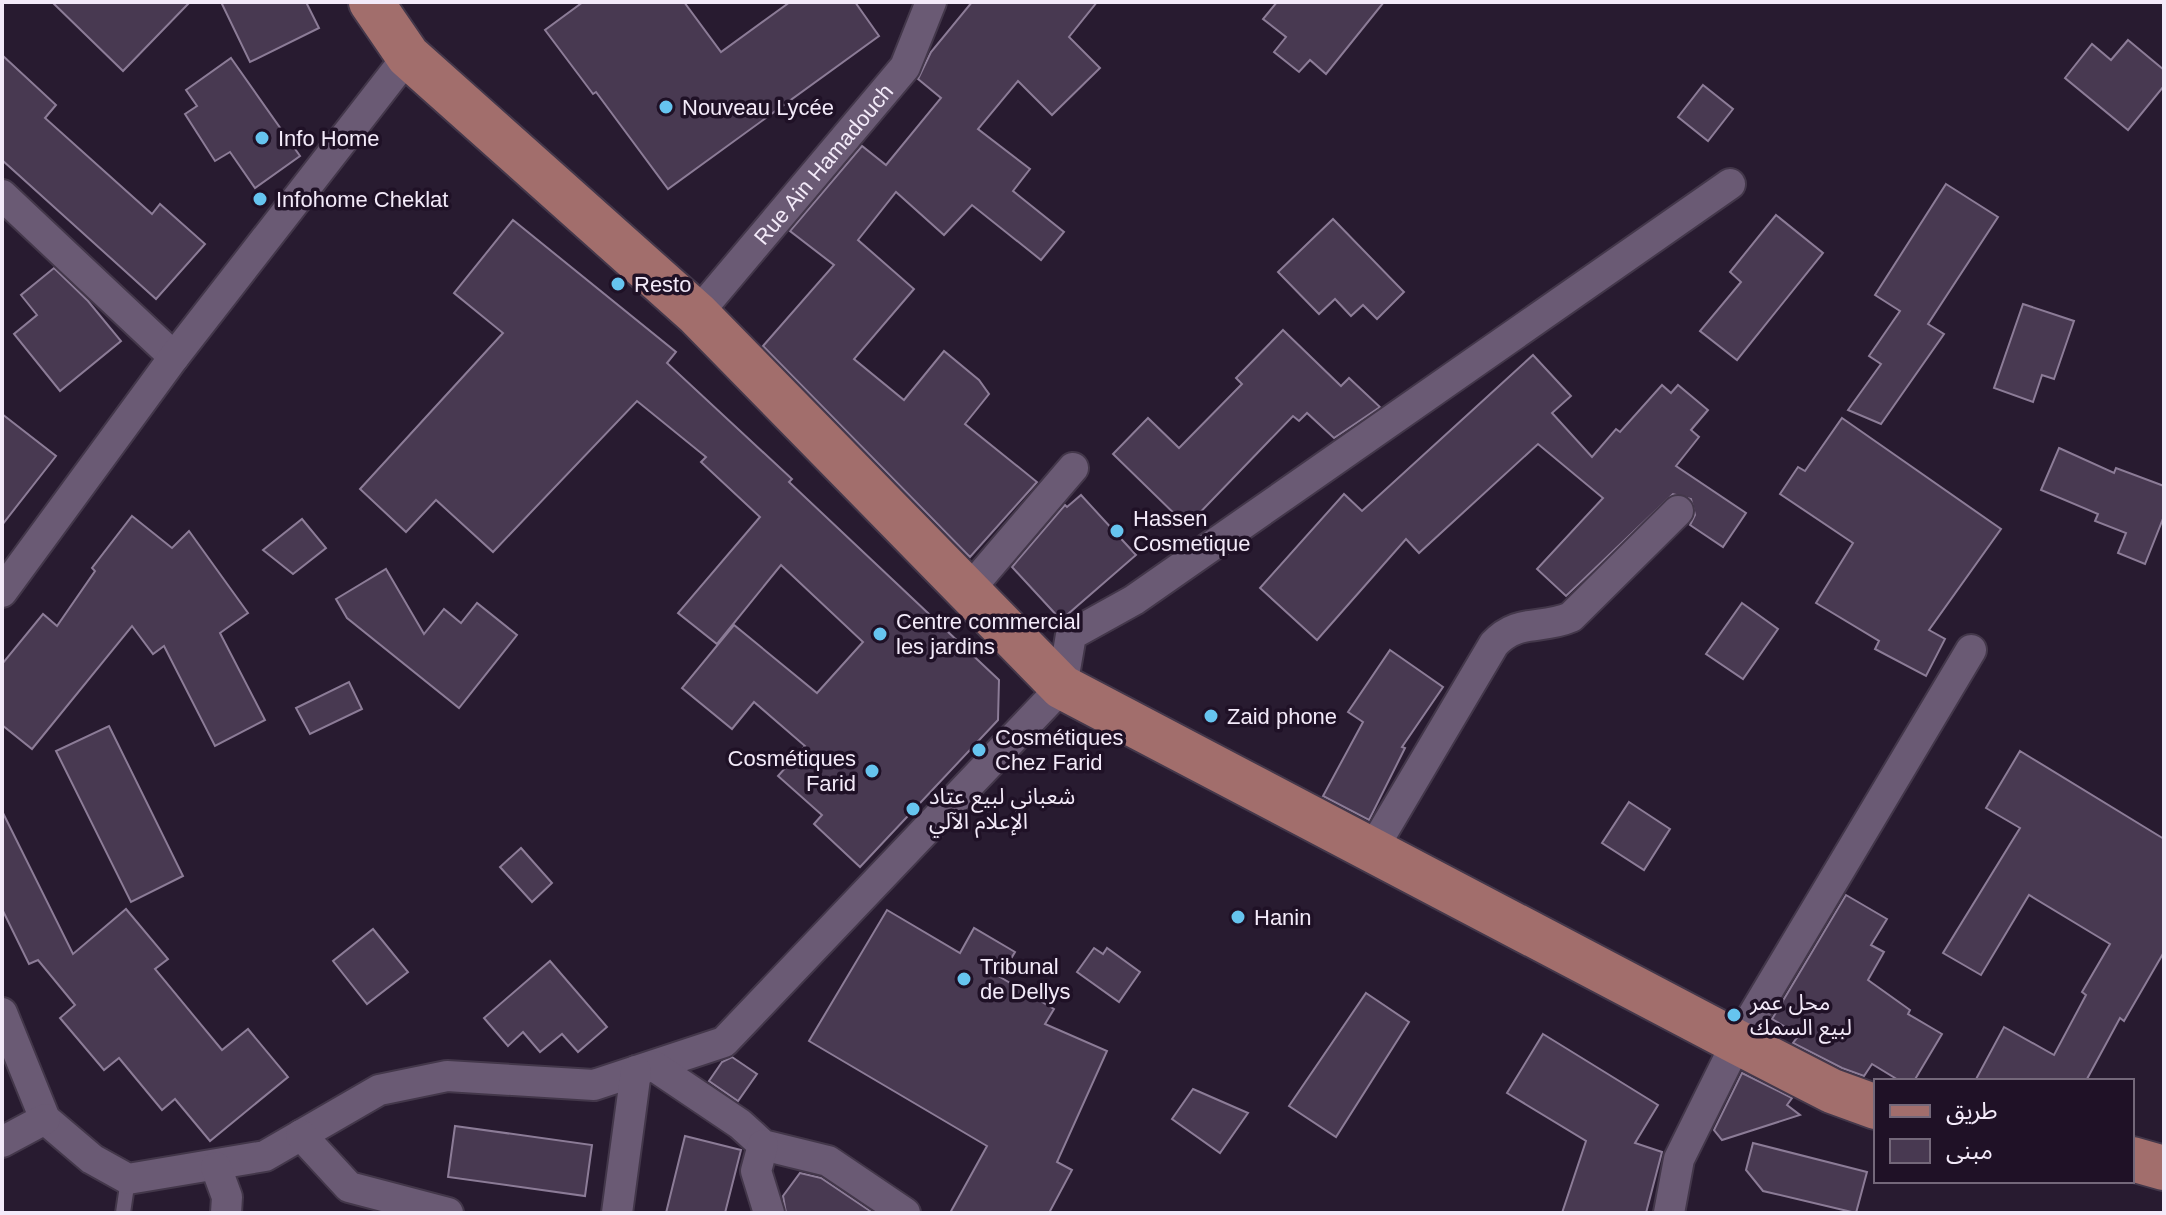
<svg xmlns="http://www.w3.org/2000/svg" width="2166" height="1215" font-family="Arial,'Noto Sans Arabic',sans-serif">
	<style>
		.building { fill: #483951; stroke: #8c7c97; stroke-width: 2 }
		.lines { fill: none; stroke-linecap: round; stroke-linejoin: round }
		.lane-casing { stroke: #43374a; stroke-width: 18 }
		.street-casing { stroke: #43374a; stroke-width: 34 }
		.primary-casing { stroke: #43374a; stroke-width: 48 }
		.lane { stroke: #6a5a74; stroke-width: 14 }
		.street { stroke: #6a5a74; stroke-width: 30 }
		.primary { stroke: #a26e6c; stroke-width: 44 }
		.poi-dot { fill: #66c4ef; stroke: #1f1126; stroke-width: 3 }
		.labels { text-anchor: middle; dominant-baseline: central; stroke-width: 7; stroke-linejoin: round; paint-order: stroke }
		.poi-label { font-size: 22px; fill: #f3eaf9; stroke: #1f1126; text-anchor: start }
		.street-label { font-size: 22px; fill: #f3eaf9; stroke: #1f1126 }
	</style>
	<rect width="100%" height="100%" fill="#281b30"/>
	<g class="building">
		<path d="M52,2h138l-67,69z"/>
		<path d="M221,2h85l13,26 -69,34z"/>
		<path d="M583,2h101l37,50 69,-50h65l24,34 -211,153 -72,-97 -3,2 -48,-64z"/>
		<path d="M972,2h125l-28,35 31,31 -48,47 -34,-34 -40,48 52,40 -17,22 51,41 -23,28 -69,-55 -28,30 -48,-43 -38,48 56,49 -60,70 50,41 40,-49 35,29 10,14 -24,30 72,58 -67,75 -207,-211 71,-81 -44,-34 72,-85 24,19 55,-67 -23,-19 13,-27z"/>
		<path d="M1277,2h107l-58,72 -16,-14 -11,12 -25,-20 12,-15 -23,-18z"/>
		<path d="M2128,40l36,30v16l-36,44 -63,-52 27,-34 19,16z"/>
		<path d="M2,55l54,50 -11,13 107,96 8,-10 45,40 -49,55 -154,-139z"/>
		<path d="M231,58l69,98 -45,32 -25,-36 -15,9 -30,-47 12,-8 -11,-16z"/>
		<path d="M1703,85l30,24 -25,32 -30,-24z"/>
		<path d="M1946,184l52,33 -70,107 16,10 -63,90 -33,-14 33,-46 -12,-8 31,-45 -25,-16z"/>
		<path d="M1776,215l47,38 -86,107 -37,-29 41,-49 -11,-10z"/>
		<path d="M1333,219l71,73 -27,27 -14,-14 -12,11 -16,-17 -16,15 -41,-42z"/>
		<path d="M513,220l163,132 -9,11 125,116 -3,3 210,198 -1,40 -138,147 -46,-43 8,-9 -44,-39 27,-30 -51,-44 -22,27 -50,-41 52,-63 83,68 46,-51 -82,-77 -64,79 -39,-31 82,-96 -59,-55 5,-5 -69,-56 -144,151 -57,-52 -30,32 -46,-43 143,-156 -49,-40z"/>
		<path d="M54,268l34,33 33,40 -61,50 -46,-57 23,-19 -16,-20z"/>
		<path d="M2023,304l51,17 -20,58 -12,-4 -9,27 -39,-14z"/>
		<path d="M1283,330l58,56 8,-8 31,29 -46,31 -27,-25 -8,8 -6,-5 -106,110 -74,-72 35,-36 31,30 63,-64 -6,-6z"/>
		<path d="M1533,355l38,41 -19,17 40,44 24,-28 4,3 42,-47 9,8 7,-8 30,25 -17,20 8,7 -23,29 70,47 -23,34 -33,-22 5,-10 -4,-16 -18,-5 -107,102 -29,-27 66,-71 -65,-54 -119,109 -13,-14 -89,101 -57,-52 84,-94 18,17z"/>
		<path d="M2,414l54,42 -54,69z"/>
		<path d="M1842,418l159,111 -72,101 16,9 -19,37 -51,-27 4,-8 -63,-38 37,-60 -73,-49 18,-27 7,4z"/>
		<path d="M2059,448l55,25 2,-5 48,18v30l-19,48 -27,-11 8,-20 -31,-12 3,-7 -57,-24z"/>
		<path d="M1081,495l55,60 -75,65 -49,-53 53,-62 2,2z"/>
		<path d="M132,516l40,32 17,-17 59,82 -28,20 45,87 -50,26 -51,-100 -11,8 -21,-28 -100,123 -30,-24v-61l41,-50 14,12 38,-55 -3,-3z"/>
		<path d="M302,519l24,29 -33,26 -30,-24z"/>
		<path d="M386,569l38,65 20,-25 17,14 16,-20 40,32 -58,73 -112,-90 -11,-19z"/>
		<path d="M1742,603l36,26 -35,50 -37,-25z"/>
		<path d="M1390,650l53,37 -41,60 3,1 -36,72 -46,-24 40,-74 -15,-10z"/>
		<path d="M349,682l13,27 -52,25 -14,-26z"/>
		<path d="M109,726l74,150 -52,26 -75,-151z"/>
		<path d="M2020,751l144,88v113l-40,69 -4,-3 -33,61 3,2h-115l29,-54 50,28 32,-60 -4,-3 28,-48 -81,-49 -48,80 -38,-22 77,-125 -34,-20z"/>
		<path d="M1629,802l41,27 -26,41 -42,-27z"/>
		<path d="M2,811l71,143 53,-45 42,50 -13,10 67,81 26,-21 40,48 -78,64 -35,-42 -13,11 -43,-52 -15,12 -44,-52 15,-13 -37,-45 -9,4 -27,-55z"/>
		<path d="M521,848l31,35 -20,19 -32,-35z"/>
		<path d="M1846,895l41,24 -16,26 13,7 -16,28 42,30 -2,4 34,20 -28,47h-14l-28,-17 -8,12 -22,-8 -49,-25 6,-8 -27,-16z"/>
		<path d="M887,910l73,43 14,-25 41,24 -15,25 54,32 -9,15 62,27 -50,111 15,8 -23,43h-99l37,-67 -178,-105z"/>
		<path d="M373,929l35,43 -41,32 -34,-43z"/>
		<path d="M1094,948l9,6 4,-6 33,24 -21,30 -42,-30z"/>
		<path d="M550,961l57,66 -29,25 -16,-18 -22,18 -17,-20 -15,14 -24,-28z"/>
		<path d="M1366,993l43,29 -73,115 -47,-31z"/>
		<path d="M1543,1034l115,71 -23,38 27,9 -16,61h-84l24,-72 -79,-48z"/>
		<path d="M732,1057l25,17 -19,27 -29,-20 13,-19z"/>
		<path d="M1742,1073l50,25 -5,7 13,10 -78,25 -8,-10z"/>
		<path d="M1193,1089l55,24 -28,40 -48,-34z"/>
		<path d="M455,1126l137,19 -7,51 -137,-19z"/>
		<path d="M685,1136l56,14 -16,63h-59z"/>
		<path d="M1753,1143l114,29 -11,41 -93,-22 -17,-21z"/>
		<path d="M800,1173l21,5 52,35h-87l-3,-17z"/>
	</g>
	<g class="lines">
		<defs>
			<path id="lane" d="M123,1213l5,-34"/>
			<g id="street">
				<path d="M2,195l172,162"/>
				<path id="s1" d="M697,314l208,-247 26,-65"/>
				<path d="M968,591l105,-123"/>
				<path d="M2,592l172,-235 234,-301"/>
				<path d="M1372,850l122,-206c24,-26 47,-14 77,-27l107,-106"/>
				<path d="M2,1013l43,106 47,40 36,20 137,-23 114,-66 68,-14 147,9 130,-43 338,-355 9,-52 63,-35 596,-416"/>
				<path d="M654,1066l86,58 23,21 65,16 77,52"/>
				<path d="M301,1135l48,52 99,26"/>
				<path d="M2,1142l43,-23"/>
				<path d="M763,1145l-7,26 13,42"/>
				<path d="M216,1167l11,30 -1,16"/>
				<path d="M617,1213l19,-142"/>
				<path d="M1669,1213l10,-54 58,-117 234,-392"/>
			</g>
			<g id="primary">
				<path d="M371,2l37,54 289,258 365,373 675,355 95,49 44,16"/>
				<path d="M2132,1159l32,9"/>
			</g>
		</defs>
		<use href="#lane" class="lane-casing"/>
		<use href="#street" class="street-casing"/>
		<use href="#primary" class="primary-casing"/>
		<use href="#lane" class="lane"/>
		<use href="#street" class="street"/>
		<use href="#primary" class="primary"/>
	</g>
	<g class="poi-dot">
		<circle cx="666" cy="107" r="8"/>
		<circle cx="262" cy="138" r="8"/>
		<circle cx="260" cy="199" r="8"/>
		<circle cx="618" cy="284" r="8"/>
		<circle cx="1117" cy="531" r="8"/>
		<circle cx="880" cy="634" r="8"/>
		<circle cx="1211" cy="716" r="8"/>
		<circle cx="979" cy="750" r="8"/>
		<circle cx="872" cy="771" r="8"/>
		<circle cx="913" cy="809" r="8"/>
		<circle cx="1238" cy="917" r="8"/>
		<circle cx="964" cy="979" r="8"/>
		<circle cx="1734" cy="1015" r="8"/>
	</g>
	<g class="labels">
		<g class="poi-label">
			<text x="682" y="107">Nouveau Lycée</text>
			<text x="278" y="138">Info Home</text>
			<text x="276" y="199">Infohome Cheklat</text>
			<text x="634" y="284">Resto</text>
			<text x="1133" y="518">Hassen<tspan x="1133" dy="25">Cosmetique</tspan></text>
			<text x="896" y="621">Centre commercial<tspan x="896" dy="25">les jardins</tspan></text>
			<text x="1227" y="716">Zaid phone</text>
			<text x="995" y="737">Cosmétiques<tspan x="995" dy="25">Chez Farid</tspan></text>
			<text x="856" y="758" text-anchor="end">Cosmétiques<tspan x="856" dy="25">Farid</tspan></text>
			<text x="929" y="796">شعباني لبيع عتاد<tspan x="929" dy="25">الإعلام الآلي</tspan></text>
			<text x="1254" y="917">Hanin</text>
			<text x="980" y="966">Tribunal<tspan x="980" dy="25">de Dellys</tspan></text>
			<text x="1750" y="1002">محل عمر<tspan x="1750" dy="25">لبيع السمك</tspan></text>
		</g>
		<g class="street-label">
			<text stroke="none"><textPath href="#s1" startOffset="196">Rue Ain Hamadouch</textPath></text>
		</g>
	</g>
	<rect width="2166" height="1215" fill="none" stroke="#f3eaf9" stroke-width="8"/>
	<rect x="1874" y="1079" width="260" height="104" fill="#1f1126" stroke="#74687a" stroke-width="2"/>
	<rect x="1890" y="1105" width="40" height="12" fill="#a26e6c" stroke="#74687a" stroke-width="2"/>
	<text x="1946" y="1119" font-size="24" fill="#f3eaf9">طريق</text>
	<rect x="1890" y="1139" width="40" height="24" fill="#483951" stroke="#74687a" stroke-width="2"/>
	<text x="1946" y="1159" font-size="24" fill="#f3eaf9">مبنى</text>
</svg>
